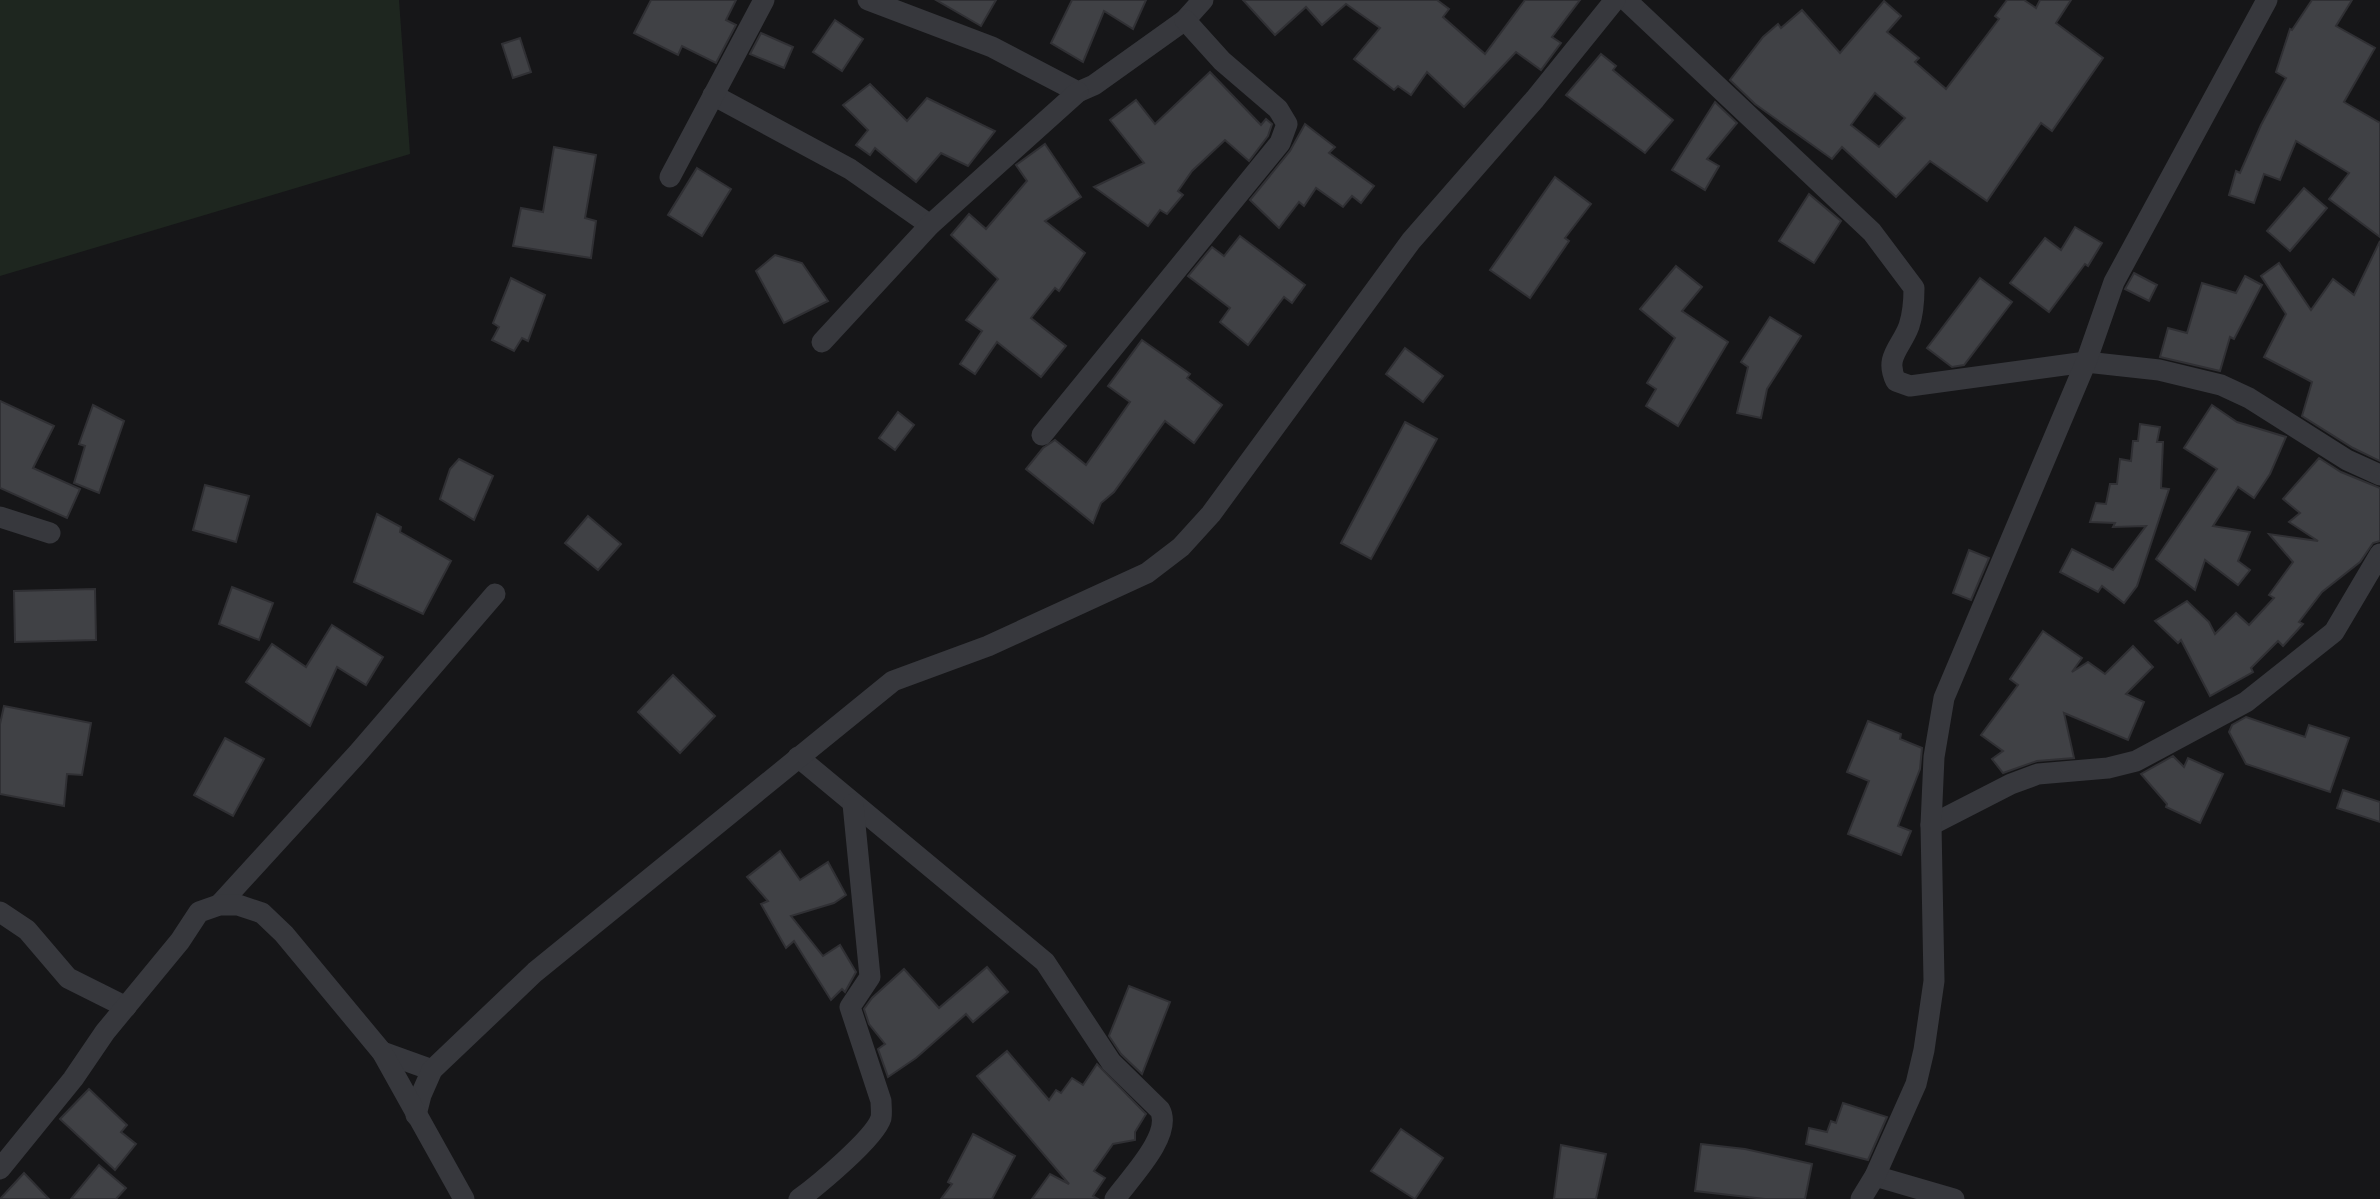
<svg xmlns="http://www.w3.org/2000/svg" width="2380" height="1199" font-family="Ubuntu,sans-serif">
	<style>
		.green { fill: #1e261f }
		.building { fill: #404145; stroke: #303034; stroke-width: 2; fill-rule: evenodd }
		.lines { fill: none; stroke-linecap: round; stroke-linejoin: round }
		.street { stroke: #37383d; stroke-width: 21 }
	</style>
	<rect width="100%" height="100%" fill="#161618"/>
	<path class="green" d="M0,0h399l11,154 -410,122z"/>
	<g class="building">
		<path d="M651,0h85l-10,20 10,5 -20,38 -34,-17 -4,9 -44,-22z"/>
		<path d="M936,0h60l-15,26z"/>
		<path d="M1072,0h74l-13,29 -29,-18 -21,51 -32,-19z"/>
		<path d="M1243,0h194l12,9 -6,8 42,37 40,-54h55l-28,37 9,6 -20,27 -25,-18 -52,55 -37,-35 -16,23 -13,-9 -4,4 -40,-31 26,-31 -34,-24 -24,21 -16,-18 -31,28z"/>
		<path d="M2007,0h17l12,8 4,-8h31l-15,23 47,35 -51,73 -11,-8 -54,78 -57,-40 -34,36 -54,-50 -10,12 -77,-55 -25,-24 33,-43 15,-13 3,4 21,-18 38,43 44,-52 17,15 -14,16 32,26 -4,4 31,27 53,-70 -4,-3zM1875,93l30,25 -26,29 -28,-22z"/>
		<path d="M2312,0h40l-16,26 39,22 -31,54 36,21v114l-51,-38 20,-26 -53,-32 -16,39 -16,-6 -10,29 -25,-8 7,-24 4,2 21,-48 25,-47 -10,-6 14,-43 2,1z"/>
		<path d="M835,20l28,19 -21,32 -29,-19z"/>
		<path d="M761,33l32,14 -9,21 -34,-14z"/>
		<path d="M520,38l11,34 -18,6 -11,-34z"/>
		<path d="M1601,54l15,12 -3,4 60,50 -28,33 -79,-58z"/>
		<path d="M1210,72l51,53 5,-6 6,5 -4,12 -19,25 -24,-21 -33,31 -14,20 5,4 -16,19 -7,-4 -12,16 -54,-39 50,-24 -34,-43 26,-20 19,24z"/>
		<path d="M870,84l37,37 20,-23 68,33 -27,35 -27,-13 -25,29 -41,-34 -5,7 -14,-10 12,-15 -25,-25z"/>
		<path d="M1715,102l22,21 -30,36 12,7 -14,24 -33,-20z"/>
		<path d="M1305,124l30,23 -6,6 45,33 -13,17 -9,-7 -9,11 -27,-19 -12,18 -5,-4 -20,26 -29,-28 40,-49z"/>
		<path d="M1045,144l36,53 -36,24 40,32 -26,38 -4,-3 -24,30 35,28 -25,31 -44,-35 -22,32 -15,-10 22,-33 -16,-11 32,-41 -47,-44 18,-21 17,15 41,-48 -11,-16z"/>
		<path d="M554,147l42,8 -11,63 11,3 -5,37 -78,-12 8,-38 22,4z"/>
		<path d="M697,168l34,21 -29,47 -34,-21z"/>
		<path d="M1555,177l36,27 -26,34 4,3 -39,57 -40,-28z"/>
		<path d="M2304,188l23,20 -37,43 -23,-20z"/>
		<path d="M1809,194l32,27 -27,42 -35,-22z"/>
		<path d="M2075,227l27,16 -14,23 -3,-2 -36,48 -39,-29 35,-45 16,12z"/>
		<path d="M1240,236l65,49 -13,18 -8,-6 -36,48 -28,-23 10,-14 -42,-32 24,-29 12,9z"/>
		<path d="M2380,241v220l-27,-13 -51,-32 10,-34 -48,-25 22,-43 -25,-38 18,-13 32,47 22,-31 21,16z"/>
		<path d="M775,255l27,8 26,38 -44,22 -28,-52z"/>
		<path d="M1676,266l26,21 -20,24 46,31 -50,84 -32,-20 10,-17 -9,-6 28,-45 -35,-29z"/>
		<path d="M2134,273l23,12 -8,16 -24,-12z"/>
		<path d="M2245,276l17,9 -28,54 -4,-2 -10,34 -60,-14 8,-29 19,5 15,-50 34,10z"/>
		<path d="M511,278l34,17 -17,46 -6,-3 -8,13 -22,-11 7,-13 -6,-4z"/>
		<path d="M1980,278l32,24 -48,63 -12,2 -25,-19z"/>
		<path d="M1770,317l31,19 -34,53 -6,29 -24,-5 11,-46 -7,-5z"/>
		<path d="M1142,340l48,34 -3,4 35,27 -28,38 -29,-22 -51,71 -13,11 -8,20 -67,-54 17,-21 12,-8 31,25 44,-63 -22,-16z"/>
		<path d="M1405,348l38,28 -20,26 -37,-28z"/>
		<path d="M0,401l54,25 -21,42 47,21 -13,29 -67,-30z"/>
		<path d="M93,405l31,16 -25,72 -25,-10 11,-37 -6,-2z"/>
		<path d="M2212,405l25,17 49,15 -16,37 -16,24 -16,-11 -25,39 37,6 -12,29 12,9 -12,15 -33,-25 -10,30 -39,-31 61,-90 -33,-21z"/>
		<path d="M898,412l16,13 -19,25 -16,-12z"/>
		<path d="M1405,422l32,17 -66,120 -30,-16z"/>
		<path d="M2140,424l20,3 -3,15h6l-2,46 8,1 -32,97 -13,17 -22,-17 -4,6 -38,-20 12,-23 41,21 33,-44 -33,1 2,-4 -25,-1 6,-19 10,1 4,-20h7l3,-25 11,2 2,-20h5z"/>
		<path d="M2319,458l22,14 39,16v53l-7,2 -13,19 -38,30 -23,30 4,2 -20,22 -5,-5 -27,27 2,4 -43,24 -29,-56 -3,3 -23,-22 32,-20 22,21 6,12 21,-21 13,12 25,-27 -5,-3 24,-33 -24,-28 49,7 -29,-19 11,-9 -17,-14z"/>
		<path d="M459,459l34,17 -19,44 -34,-21 10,-30z"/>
		<path d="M205,485l44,11 -13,46 -43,-12z"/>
		<path d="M377,514l24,13 -1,5 51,29 -28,53 -69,-32z"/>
		<path d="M588,516l33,28 -23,26 -33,-27z"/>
		<path d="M1969,550l20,8 -18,42 -18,-7z"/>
		<path d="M232,587l41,16 -14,37 -40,-16z"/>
		<path d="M95,589l1,51 -81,2 -1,-51z"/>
		<path d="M332,625l51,32 -17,28 -29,-18 -27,59 -64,-44 26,-38 34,23z"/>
		<path d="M2043,631l39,27 -10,14 16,-10 17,12 28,-28 20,21 -27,27 18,8 -16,38 -64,-27 10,45 -37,3 -34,12 -11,-14 11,-8 -22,-16 37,-50 -8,-6z"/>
		<path d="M673,675l42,41 -35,37 -42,-41z"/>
		<path d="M4,706l87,17 -9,52 -15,-1 -3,32 -64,-12v-70z"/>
		<path d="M2246,717l59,20 4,-12 40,13 -19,54 -84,-28 -17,-32 3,-7z"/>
		<path d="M1868,721l33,13 -1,5 22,9 -2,21 -22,57 13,5 -10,24 -53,-21 21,-53 -22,-9z"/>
		<path d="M225,738l39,21 -31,57 -39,-21z"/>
		<path d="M2173,756l11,11 4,-9 35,16 -23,49 -34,-16 1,-3 -26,-30z"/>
		<path d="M2343,790l37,12v20l-43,-14z"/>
		<path d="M780,851l20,29 28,-18 18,33 -12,8 -43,13 32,40 17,-11 16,27 -11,20 -3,-3 -11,11 -37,-59 -8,7 -25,-44 7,-3 -21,-24z"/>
		<path d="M987,967l21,25 -35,30 -7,-8 -50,44 -28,19 -10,-28 7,-5 -16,-20 -5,-15 8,-11 32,-29 35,39z"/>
		<path d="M1129,986l41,16 -28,72 -21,-20 -12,-18z"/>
		<path d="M1007,1051l42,49 7,-10 5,3 11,-15 11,7 14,-21 49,50 -11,18v8l-22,4 -19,27 11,7 -12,18 5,3h-66l18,-25 19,10 -92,-108z"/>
		<path d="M89,1089l38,36 -6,7 15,12 -21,26 -55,-51z"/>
		<path d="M1843,1103l44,14 -19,43 -62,-16 3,-16 18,4 4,-11 5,2z"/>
		<path d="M1401,1129l42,29 -28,41 -44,-28z"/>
		<path d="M973,1134l42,22 -23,43h-51l11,-15 -4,-2z"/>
		<path d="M1701,1144l44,5 67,15 -7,35h-40l-70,-8z"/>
		<path d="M1561,1145l45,9 -10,45h-42z"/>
		<path d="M99,1165l27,23 -10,11h-45z"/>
		<path d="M24,1173l25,26h-49z"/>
	</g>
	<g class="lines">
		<g class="street">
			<path d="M868,0l124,47 86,45 16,-7 91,-65 18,-20"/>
			<path d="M1626,0l246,232 42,56c0,13 -1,26 -5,38 -8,22 -25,31 -13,55l14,5 176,-24 73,8 62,15 28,13 98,62 33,15"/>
			<path d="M713,95l137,74 80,56"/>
			<path d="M670,177l94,-177"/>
			<path d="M822,342l108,-117 148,-133"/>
			<path d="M1042,435l238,-292 7,-19 -9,-15 -56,-48 -37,-41"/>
			<path d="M0,517l50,16"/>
			<path d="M798,757l247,205 66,100 49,48c13,25 -30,68 -45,89"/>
			<path d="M1931,825l80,-41 27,-10 70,-6 28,-7 110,-59 88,-70 46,-78"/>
			<path d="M219,905l139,-152 137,-159"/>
			<path d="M0,912l27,18 41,48 58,29"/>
			<path d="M382,1052l50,18"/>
			<path d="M416,1115l5,-20 11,-25 103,-98 358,-291 95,-35 159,-73 34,-26 30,-33 200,-273 124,-142 80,-99"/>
			<path d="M0,1169l73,-90 32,-47 75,-91 19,-29 20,-7h19l24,8 22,21 98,118 82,147"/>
			<path d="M1875,1176l79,23"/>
			<path d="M799,1199c18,-13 76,-61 82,-81 1,-5 0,-12 0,-17l-31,-94 20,-30 -17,-173"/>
			<path d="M1861,1199l14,-23 41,-92 8,-34 10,-69 -3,-156 3,-68 10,-59 142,-336 28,-80 153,-282"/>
		</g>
	</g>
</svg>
